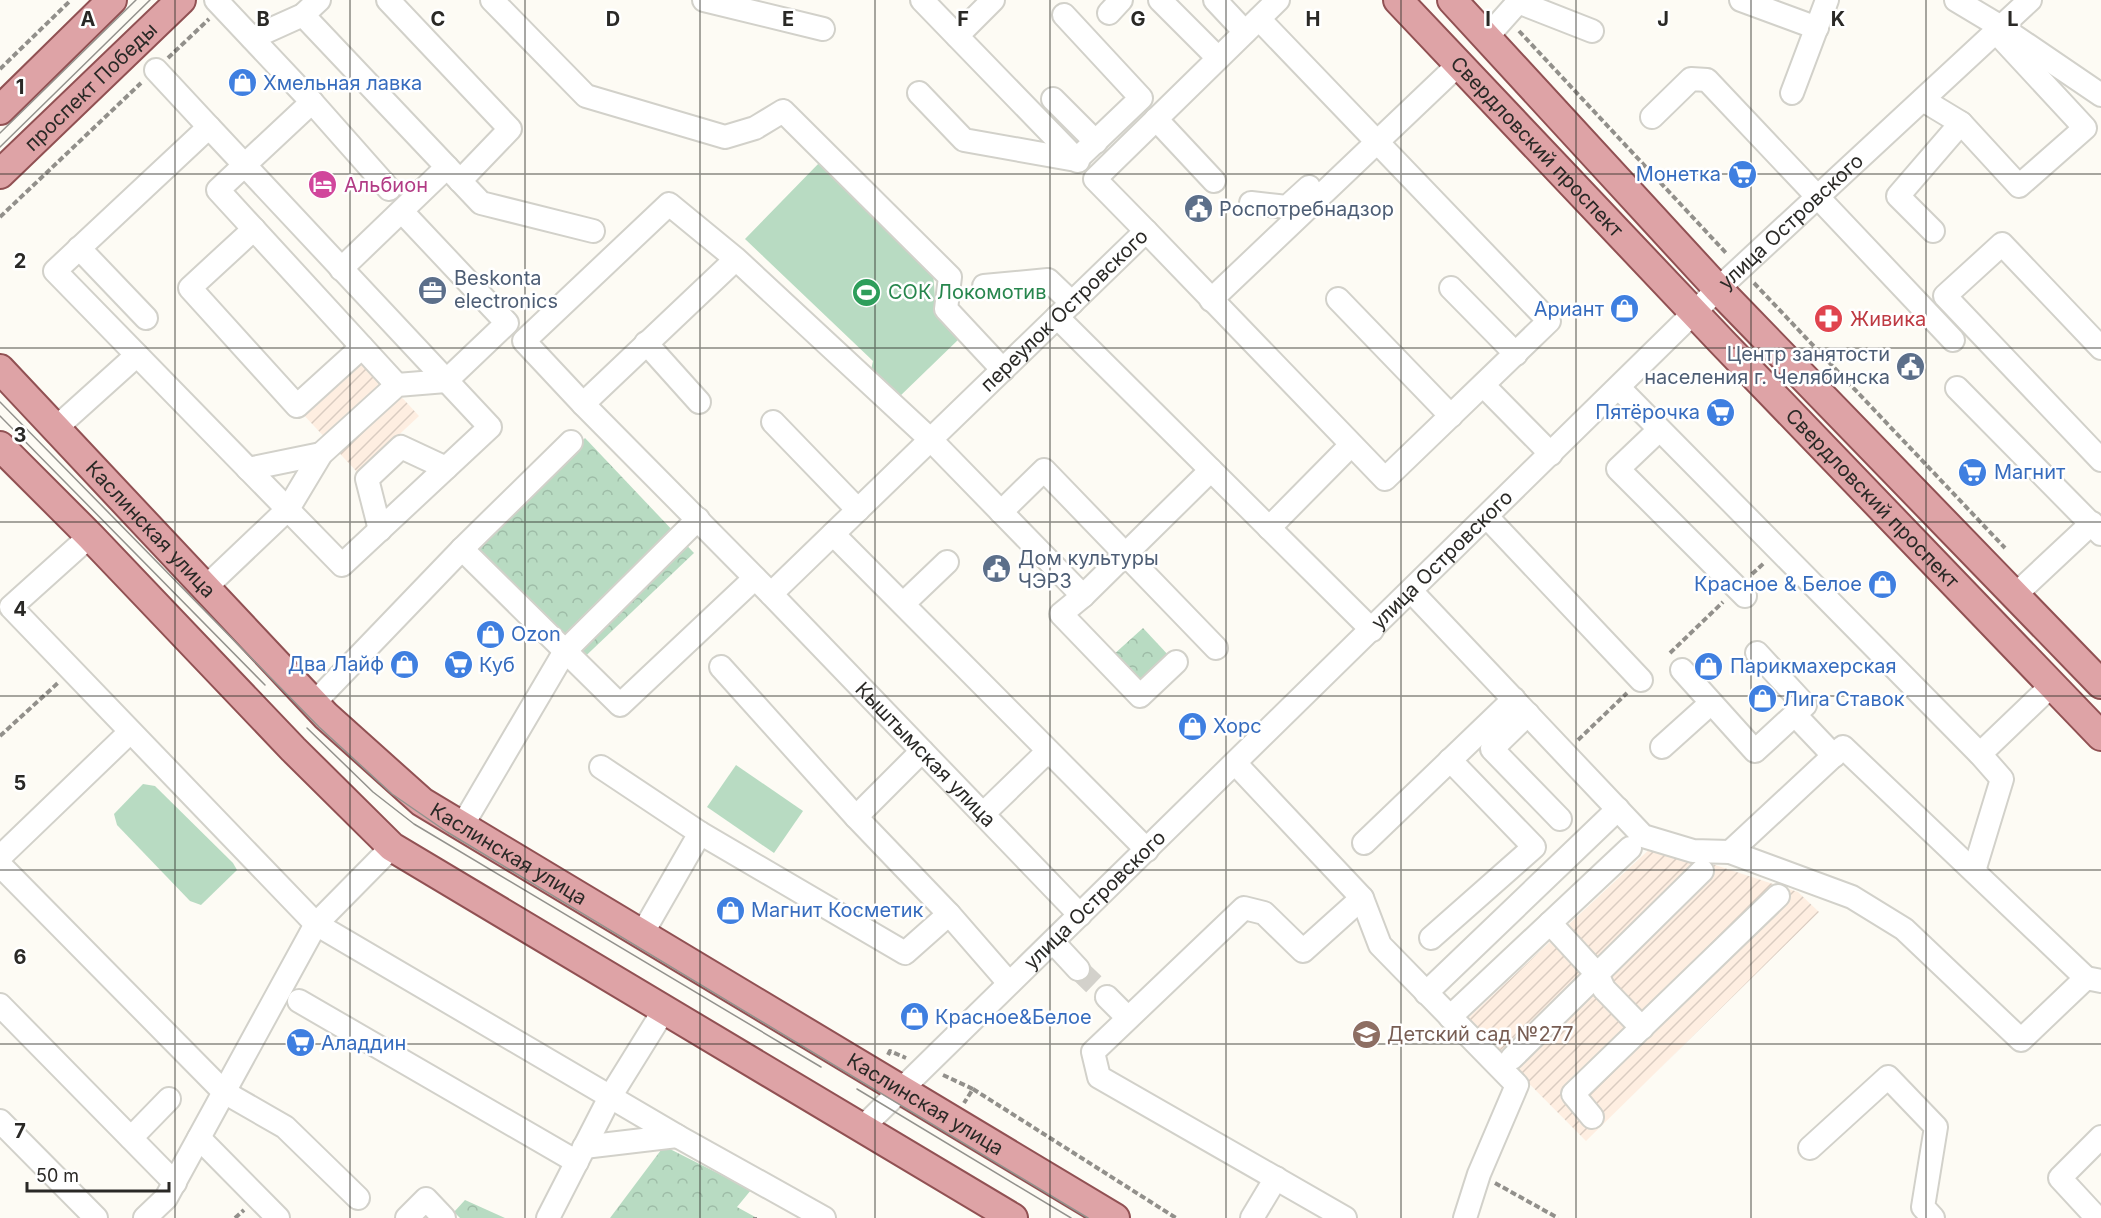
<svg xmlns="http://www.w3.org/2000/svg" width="2101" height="1218" font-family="Inter,sans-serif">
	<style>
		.industrial { fill: url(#industrial-furrows) }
		.grass { fill: #b8dbc2 }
		.forest { fill: url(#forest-crowns) }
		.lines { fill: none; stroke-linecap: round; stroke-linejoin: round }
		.minor-tunnel { stroke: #d3d1cb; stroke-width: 22; stroke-dasharray: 22 11; stroke-linecap: butt }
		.minor-casing { stroke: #d2d1ca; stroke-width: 26 }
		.major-casing { stroke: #915153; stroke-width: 32 }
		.path { stroke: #92908b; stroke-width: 4; stroke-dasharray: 6 3; stroke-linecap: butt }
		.minor { stroke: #fff; stroke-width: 22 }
		.major { stroke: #dea3a6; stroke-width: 28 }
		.tram { stroke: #93928d; stroke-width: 1.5 }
		.grid { fill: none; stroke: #2a2926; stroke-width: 1.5; stroke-opacity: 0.55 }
		.labels { text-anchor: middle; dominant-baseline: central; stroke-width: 5; stroke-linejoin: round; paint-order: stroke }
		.shop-label { font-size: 20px; fill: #366cbe; stroke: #fff; text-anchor: start }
		.street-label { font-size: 20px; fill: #2a2926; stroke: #fff }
		.hotel-label { font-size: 20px; fill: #b23c85; stroke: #fff; text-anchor: start }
		.service-label { font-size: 20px; fill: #4e5e75; stroke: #fff; text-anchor: start }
		.leisure-label { font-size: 20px; fill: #27864d; stroke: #fff; text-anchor: start }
		.health-label { font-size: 20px; fill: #be3a42; stroke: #fff; text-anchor: start }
		.education-label { font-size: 20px; fill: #785e54; stroke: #fff; text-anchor: start }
		.grid-label { font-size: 20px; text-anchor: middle; font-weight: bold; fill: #2a2926; stroke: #fff; stroke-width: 5; stroke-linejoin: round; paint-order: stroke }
	</style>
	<defs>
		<pattern id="industrial-furrows" width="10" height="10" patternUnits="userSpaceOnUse" patternTransform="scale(1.5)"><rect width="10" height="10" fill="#feeee1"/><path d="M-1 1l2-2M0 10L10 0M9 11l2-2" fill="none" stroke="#daccc1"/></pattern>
		<pattern id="forest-crowns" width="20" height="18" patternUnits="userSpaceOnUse" patternTransform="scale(1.5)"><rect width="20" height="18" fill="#b8dbc2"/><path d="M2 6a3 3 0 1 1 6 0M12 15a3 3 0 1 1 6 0" fill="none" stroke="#9ebca7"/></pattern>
	</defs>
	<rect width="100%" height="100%" fill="#fdfbf4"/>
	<g class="industrial">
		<path d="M362,354l57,62 -61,57 -58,-62z"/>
		<path d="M1654,845l144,47 21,20 -233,229 -120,-121z"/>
	</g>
	<g class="grass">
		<path d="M820,162l113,108 3,43 24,25 -62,60 -27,-28 2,-9 -128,-122z"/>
		<path d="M736,765l67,46 -29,42 -67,-46z"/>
		<path d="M143,784l12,2 78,77 4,7 -36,35 -11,-4 -73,-76 -3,-11z"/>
	</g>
	<g class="forest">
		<path d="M585,438l109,115 -121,115 -108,-112z"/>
		<path d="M1143,628l28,30 -30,28 -29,-30z"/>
		<path d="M664,1146l87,44 -14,17 20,11h-147z"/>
		<path d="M465,1200l40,18h-45l-6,-6z"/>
	</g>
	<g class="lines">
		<path class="minor-tunnel" d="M1078,969l29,28"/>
		<defs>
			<g id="minor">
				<path d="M216,0l96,102 77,87"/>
				<path d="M388,0l122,129 -50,52"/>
				<path d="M492,0l94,96 139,41 30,-9 28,-17 167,166 -4,32 57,61"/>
				<path d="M704,0l119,29"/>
				<path d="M922,0l156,161"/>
				<path d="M1160,0l58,58"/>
				<path d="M1215,0l30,32"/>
				<path d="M1741,0l76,28"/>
				<path d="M1956,0l45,27 100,68"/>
				<path d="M1518,2l74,29"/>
				<path d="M1109,13l12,-13"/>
				<path d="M303,15l178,188 112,28"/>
				<path d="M957,36l36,-36"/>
				<path d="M1487,37l33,-37"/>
				<path d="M252,38l51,-23 16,-15"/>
				<path d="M156,70l53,57"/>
				<path d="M919,93l45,47 112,20 65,-62 -77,-83"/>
				<path d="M1792,93l35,-93"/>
				<path d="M1053,99l43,43"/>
				<path d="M1923,100l38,23 58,63 66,-58 -89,-96"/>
				<path d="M312,102l-94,88 179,195"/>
				<path d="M1652,117l39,-38 16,1 246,260"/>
				<path d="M1156,119l58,62"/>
				<path d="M209,127l281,300 -148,138 -287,-294z"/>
				<path d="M1251,203l36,4 22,-20"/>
				<path d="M254,229l-64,59 107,118 65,-59"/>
				<path d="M1146,231l239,248 164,-158 -290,-302"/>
				<path d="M1933,231l-35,-35 63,-73"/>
				<path d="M79,248l67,70"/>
				<path d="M736,259l-153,145 -59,-63 145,-137 67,55 195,181 152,156"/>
				<path d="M341,269l106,-102"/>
				<path d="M984,286l64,-6 24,23"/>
				<path d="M1451,288l65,66"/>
				<path d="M1338,299l113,117"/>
				<path d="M1211,300l248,-236"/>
				<path d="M1057,317l315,313"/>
				<path d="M646,343l53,59"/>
				<path d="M2101,348l-99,-104 -57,52 156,164"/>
				<path d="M1483,385l68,69"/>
				<path d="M1619,388l361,366 22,25 -28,92"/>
				<path d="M1957,388l144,146"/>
				<path id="s1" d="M583,404l188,190 309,321"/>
				<path d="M773,422l85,88"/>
				<path d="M57,427l80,-72"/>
				<path d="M1659,430l-41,39 127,127"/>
				<path d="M248,469l73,-15"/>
				<path d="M1001,512l43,-42 172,178"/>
				<path d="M1487,517l154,163"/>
				<path d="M1269,528l82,-83"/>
				<path d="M380,530l-13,-51 34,-32 45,21"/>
				<path d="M833,534l314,316"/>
				<path d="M90,536l-79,71 305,317 361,212 147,82"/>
				<path d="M462,549l158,156 135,-127"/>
				<path d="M206,587l82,-78 33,-55 76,-69 49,-4 61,-58 -98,-104"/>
				<path d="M1411,591l232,245 50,15 37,1 122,45 52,32 117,111 65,-62 15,3"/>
				<path id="s2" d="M771,594l375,-363 -51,-52 183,-179"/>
				<path d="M2014,596l78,-73"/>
				<path d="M903,604l44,-42"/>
				<path d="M1176,662l-36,34 -79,-82 22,-18 128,-126"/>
				<path d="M721,667l135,150"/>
				<path d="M1682,670l73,81 50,-46 -48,-52"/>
				<path d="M314,703l148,-154 109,-107"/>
				<path d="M1528,714l-36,35 68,70"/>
				<path d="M1795,715l39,41"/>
				<path d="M1662,747l49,-44"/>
				<path d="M922,751l-66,66 93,97"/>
				<path d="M1980,754l72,-69"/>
				<path d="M1235,763l127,135 18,47 137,140 -38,89 -14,44"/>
				<path d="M601,767l99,66 -58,101"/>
				<path d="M983,814l65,-63"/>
				<path d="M462,826l103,-175 133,-132"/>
				<path d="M700,833l205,120 44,-39 60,69"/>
				<path d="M1364,843l150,-144"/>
				<path d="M1730,852l113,-105 243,231"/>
				<path d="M0,857l130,-125"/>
				<path d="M0,865l224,227 61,35 73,71"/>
				<path d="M1550,923l47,51 7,15 38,39"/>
				<path d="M1431,938l103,-91 -84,-87"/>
				<path d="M1053,942l25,27"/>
				<path d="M1426,993l192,-184"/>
				<path d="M1107,997l21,21"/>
				<path d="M299,1001l278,161"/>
				<path d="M0,1005l175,178"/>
				<path d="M1450,1017l180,-169"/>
				<path d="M1512,1058l190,-187"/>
				<path d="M1592,1117l-19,-23 205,-198"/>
				<path d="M0,1121l96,97"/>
				<path id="s3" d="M862,1128l856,-839 312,-289"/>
				<path d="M131,1138l38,-39"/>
				<path d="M199,1138l79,80"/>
				<path d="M584,1147l93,-11"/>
				<path d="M1810,1148l78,-71 48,50 -13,80 10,11"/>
				<path d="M145,1218l21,-20 150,-274 76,-77"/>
				<path d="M407,1218l19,-19 18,19"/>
				<path d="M548,1218l62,-121 54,-87"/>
				<path d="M1252,1218l24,-40"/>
				<path d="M1345,1218l-246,-141 -6,-25 151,-144 20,5 39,38 59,-53"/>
				<path d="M2097,1218l-37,-40 41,-41"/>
			</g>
			<g id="major">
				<path id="s4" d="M1398,0l323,341 380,395"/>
				<path d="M1452,0l266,289 383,395"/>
				<path d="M0,110l112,-110"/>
				<path id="s5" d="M0,174l181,-174"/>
				<path id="s6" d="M0,369l326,347 96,86 693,416"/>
				<path d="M0,446l90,90 203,213 99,98 621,371"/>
			</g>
		</defs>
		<use href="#minor" class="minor-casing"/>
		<use href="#major" class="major-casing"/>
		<g class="path">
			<path d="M1519,31l208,223"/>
			<path d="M168,58l41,-39"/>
			<path d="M0,69l71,-69"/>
			<path d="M0,217l141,-134"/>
			<path d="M1754,283l251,265"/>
			<path d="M1752,574l12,-11"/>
			<path d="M1670,653l53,-51"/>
			<path d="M0,736l59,-54"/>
			<path d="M1578,740l49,-47"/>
			<path d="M888,1055l2,-4 16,7"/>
			<path d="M943,1075l30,14 -9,14"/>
			<path d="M973,1089l203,129"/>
			<path d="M1495,1183l63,35"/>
			<path d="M235,1218l9,-8"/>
			<path d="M755,1218v-1"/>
		</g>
		<use href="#minor" class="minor"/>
		<use href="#major" class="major"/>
		<g class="tram">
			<path d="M0,133l136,-133"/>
			<path d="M0,147l150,-147"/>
			<path d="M0,402l319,325 73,67 55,38 641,386"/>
			<path d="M0,416l265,269"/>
			<path d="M307,728l66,64 41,32 407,243"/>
			<path d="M857,1089l214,129"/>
		</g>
	</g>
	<path class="grid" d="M175,0v1218M350,0v1218M525,0v1218M700,0v1218M875,0v1218M1050,0v1218M1226,0v1218M1401,0v1218M1576,0v1218M1751,0v1218M1926,0v1218M0,174h2101M0,348h2101M0,522h2101M0,696h2101M0,870h2101M0,1044h2101"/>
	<defs>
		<symbol id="shop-disc" viewBox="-11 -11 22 22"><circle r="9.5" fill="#3f7fe0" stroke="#fff"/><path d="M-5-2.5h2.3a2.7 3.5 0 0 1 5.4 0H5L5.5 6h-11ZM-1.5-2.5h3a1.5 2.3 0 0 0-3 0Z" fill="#fff"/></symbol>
		<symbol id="supermarket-disc" viewBox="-11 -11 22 22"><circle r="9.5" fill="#3f7fe0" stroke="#fff"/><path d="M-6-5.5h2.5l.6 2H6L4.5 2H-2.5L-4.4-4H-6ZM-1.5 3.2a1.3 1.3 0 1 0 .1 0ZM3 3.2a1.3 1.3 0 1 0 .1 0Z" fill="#fff"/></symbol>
		<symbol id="hotel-disc" viewBox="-11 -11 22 22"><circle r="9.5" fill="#d1479c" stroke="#fff"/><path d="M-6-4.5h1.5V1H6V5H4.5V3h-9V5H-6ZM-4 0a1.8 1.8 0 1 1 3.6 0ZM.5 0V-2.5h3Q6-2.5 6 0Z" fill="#fff"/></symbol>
		<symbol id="civic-disc" viewBox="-11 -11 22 22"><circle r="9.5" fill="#5c6f8a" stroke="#fff"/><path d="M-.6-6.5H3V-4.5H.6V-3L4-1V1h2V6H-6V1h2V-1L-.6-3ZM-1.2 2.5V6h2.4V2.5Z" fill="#fff"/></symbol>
		<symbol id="office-disc" viewBox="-11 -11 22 22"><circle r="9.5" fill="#5c6f8a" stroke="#fff"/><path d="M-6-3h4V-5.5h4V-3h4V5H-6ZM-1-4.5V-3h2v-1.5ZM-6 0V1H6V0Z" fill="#fff"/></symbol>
		<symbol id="stadium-disc" viewBox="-11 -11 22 22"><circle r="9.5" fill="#2e9e5b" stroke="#fff"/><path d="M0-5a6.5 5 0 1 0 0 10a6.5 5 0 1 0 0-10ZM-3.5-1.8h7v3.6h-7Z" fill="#fff"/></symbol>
		<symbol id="pharmacy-disc" viewBox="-11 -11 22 22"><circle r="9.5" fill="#e0444e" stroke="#fff"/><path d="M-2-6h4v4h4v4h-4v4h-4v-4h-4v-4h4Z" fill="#fff"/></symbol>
		<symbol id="school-disc" viewBox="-11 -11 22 22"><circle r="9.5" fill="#8d6e63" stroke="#fff"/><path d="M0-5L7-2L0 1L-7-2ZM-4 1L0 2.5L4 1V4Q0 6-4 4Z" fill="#fff"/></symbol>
	</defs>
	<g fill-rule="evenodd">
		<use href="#shop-disc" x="226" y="66" width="33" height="33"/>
		<use href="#supermarket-disc" x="1726" y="158" width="33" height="33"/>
		<use href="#hotel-disc" x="306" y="168" width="33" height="33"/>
		<use href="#civic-disc" x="1182" y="192" width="33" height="33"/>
		<use href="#office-disc" x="416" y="274" width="33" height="33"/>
		<use href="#stadium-disc" x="850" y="276" width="33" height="33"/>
		<use href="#shop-disc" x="1608" y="292" width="33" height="33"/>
		<use href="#pharmacy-disc" x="1812" y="302" width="33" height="33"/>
		<use href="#civic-disc" x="1894" y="350" width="33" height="33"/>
		<use href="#supermarket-disc" x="1704" y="396" width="33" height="33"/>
		<use href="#supermarket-disc" x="1956" y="456" width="33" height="33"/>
		<use href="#civic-disc" x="980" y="552" width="33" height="33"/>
		<use href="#shop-disc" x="1866" y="568" width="33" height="33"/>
		<use href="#shop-disc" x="474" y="618" width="33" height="33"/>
		<use href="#shop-disc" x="388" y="648" width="33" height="33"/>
		<use href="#supermarket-disc" x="442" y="648" width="33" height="33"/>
		<use href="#shop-disc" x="1692" y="650" width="33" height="33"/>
		<use href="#shop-disc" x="1746" y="682" width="33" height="33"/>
		<use href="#shop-disc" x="1176" y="710" width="33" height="33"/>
		<use href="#shop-disc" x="714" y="894" width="33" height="33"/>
		<use href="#shop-disc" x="898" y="1000" width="33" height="33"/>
		<use href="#school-disc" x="1350" y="1018" width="33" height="33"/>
		<use href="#supermarket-disc" x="284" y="1026" width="33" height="33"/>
	</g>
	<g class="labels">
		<g class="shop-label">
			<text x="263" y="83">Хмельная лавка</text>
			<text x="1721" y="174" text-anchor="end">Монетка</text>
			<text x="1604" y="309" text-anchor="end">Ариант</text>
			<text x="1700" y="412" text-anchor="end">Пятёрочка</text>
			<text x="1994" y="472">Магнит</text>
			<text x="1862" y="584" text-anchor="end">Красное &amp; Белое</text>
			<text x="511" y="634">Ozon</text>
			<text x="384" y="664" text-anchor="end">Два Лайф</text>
			<text x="479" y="665">Куб</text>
			<text x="1730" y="666">Парикмахерская</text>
			<text x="1783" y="699">Лига Ставок</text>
			<text x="1213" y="726">Хорс</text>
			<text x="751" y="910">Магнит Косметик</text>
			<text x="935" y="1017">Красное&amp;Белое</text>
			<text x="321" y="1043">Аладдин</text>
		</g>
		<g class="street-label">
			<text stroke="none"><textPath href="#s5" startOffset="126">проспект Победы</textPath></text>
			<text stroke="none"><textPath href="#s4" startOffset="202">Свердловский проспект</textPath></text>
			<text stroke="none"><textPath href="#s3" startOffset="1298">улица Островского</textPath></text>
			<text stroke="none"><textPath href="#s2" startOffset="408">переулок Островского</textPath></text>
			<text stroke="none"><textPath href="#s4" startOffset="688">Свердловский проспект</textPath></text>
			<text stroke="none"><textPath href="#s6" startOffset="220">Каслинская улица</textPath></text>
			<text stroke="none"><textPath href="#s3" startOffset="812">улица Островского</textPath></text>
			<text stroke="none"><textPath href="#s1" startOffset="490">Кыштымская улица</textPath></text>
			<text stroke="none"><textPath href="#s6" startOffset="706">Каслинская улица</textPath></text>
			<text stroke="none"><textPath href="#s3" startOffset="326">улица Островского</textPath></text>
			<text stroke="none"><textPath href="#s6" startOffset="1192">Каслинская улица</textPath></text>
		</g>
		<g class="hotel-label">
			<text x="344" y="185">Альбион</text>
		</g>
		<g class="service-label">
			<text x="1219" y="209">Роспотребнадзор</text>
			<text x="454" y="278">Beskonta<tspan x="454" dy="23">electronics</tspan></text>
			<text x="1890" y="354" text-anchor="end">Центр занятости<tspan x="1890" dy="23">населения г. Челябинска</tspan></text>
			<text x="1018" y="558">Дом культуры<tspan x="1018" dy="23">ЧЭРЗ</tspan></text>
		</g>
		<g class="leisure-label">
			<text x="888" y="292">СОК Локомотив</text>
		</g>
		<g class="health-label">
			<text x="1850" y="319">Живика</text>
		</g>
		<g class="education-label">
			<text x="1387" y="1034">Детский сад №277</text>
		</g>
	</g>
	<g class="grid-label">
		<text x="88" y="26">A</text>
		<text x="263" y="26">B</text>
		<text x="438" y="26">C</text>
		<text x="613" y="26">D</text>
		<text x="788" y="26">E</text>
		<text x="963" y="26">F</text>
		<text x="1138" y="26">G</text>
		<text x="1313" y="26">H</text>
		<text x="1488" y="26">I</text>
		<text x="1663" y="26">J</text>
		<text x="1838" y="26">K</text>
		<text x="2013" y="26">L</text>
		<text x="20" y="94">1</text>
		<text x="20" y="268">2</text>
		<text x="20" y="442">3</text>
		<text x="20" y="616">4</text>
		<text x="20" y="790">5</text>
		<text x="20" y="964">6</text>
		<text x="20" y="1138">7</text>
	</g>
	<path d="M27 1182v9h142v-9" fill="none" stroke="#2a2926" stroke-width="3"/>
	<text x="36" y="1182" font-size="18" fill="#2a2926" stroke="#ffffff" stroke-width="4.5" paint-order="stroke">50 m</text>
</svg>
